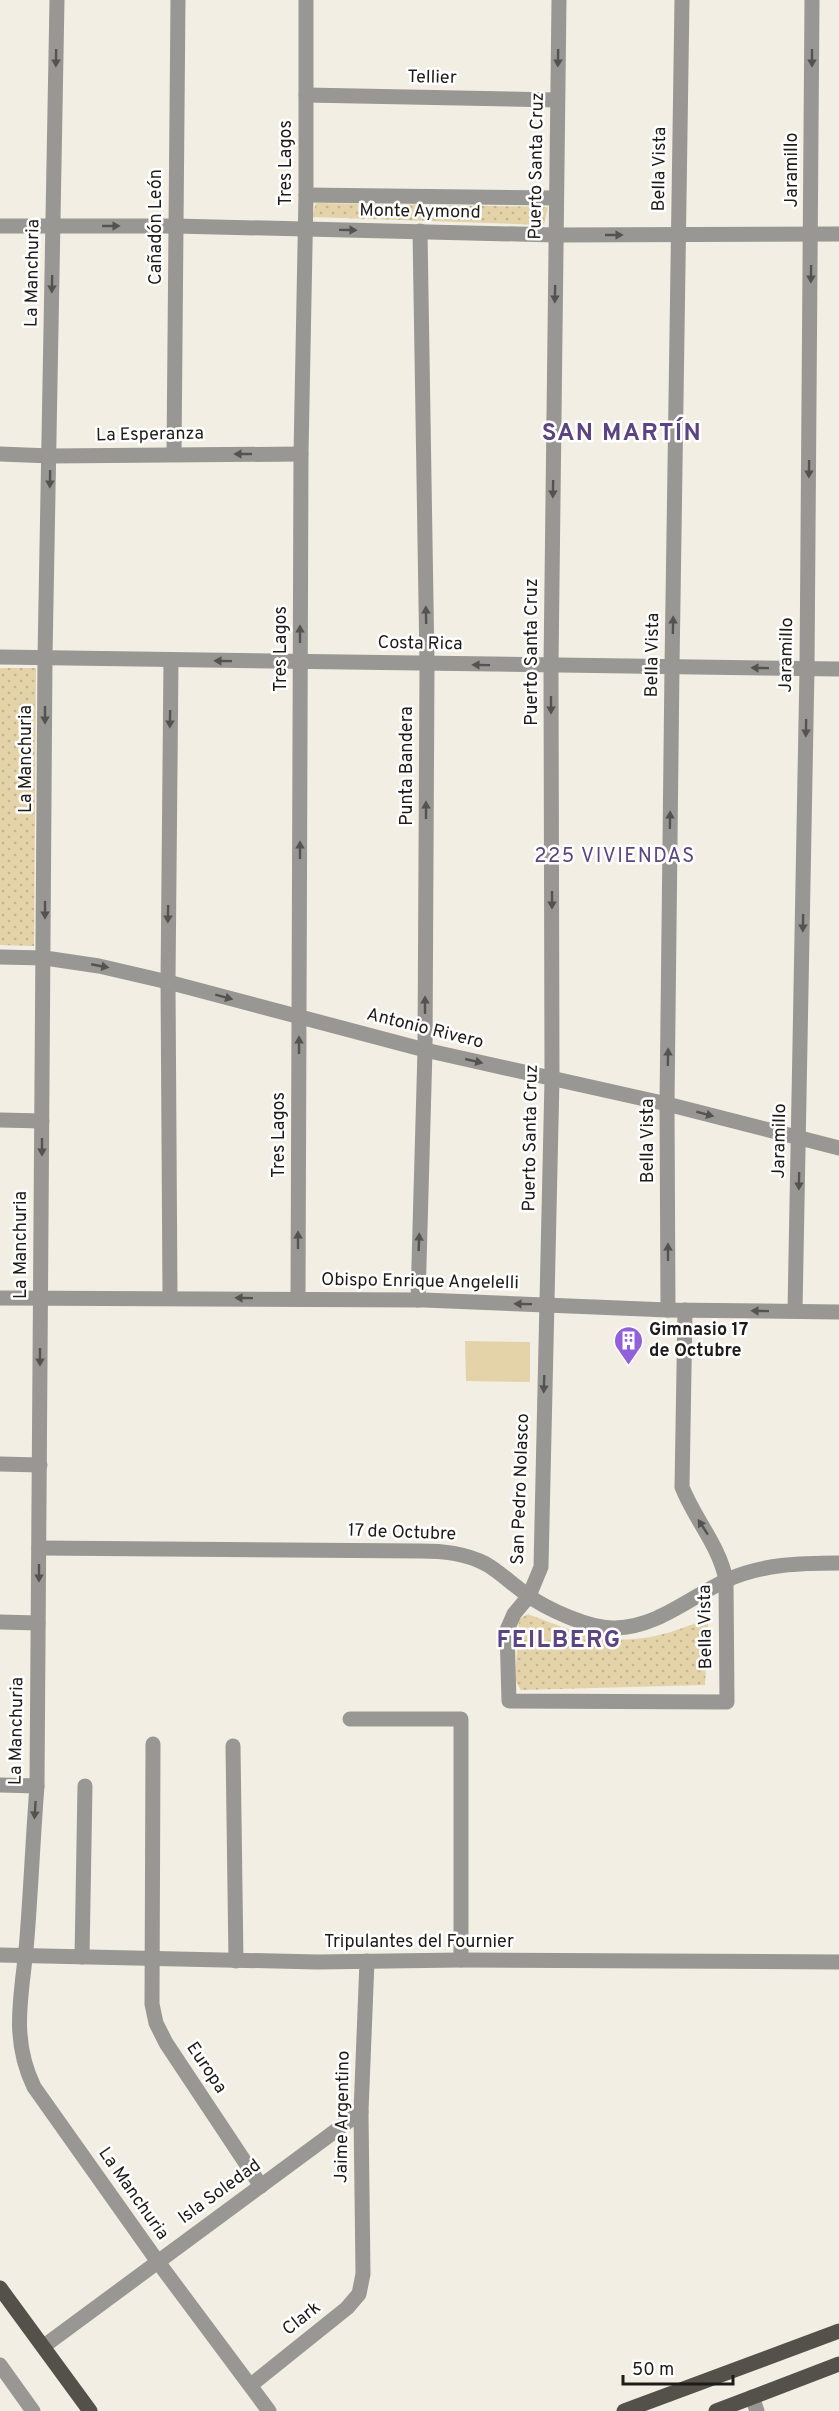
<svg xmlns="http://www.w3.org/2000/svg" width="839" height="2411" font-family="Overpass,sans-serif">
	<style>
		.grass { fill: #e4d3a8 }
		.park { fill: url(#park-dots) }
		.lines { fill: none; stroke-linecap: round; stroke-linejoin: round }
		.minor { stroke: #999793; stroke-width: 15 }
		.major { stroke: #54514a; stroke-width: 15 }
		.oneway { fill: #55534f }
		.labels { text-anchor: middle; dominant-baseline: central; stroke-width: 5; stroke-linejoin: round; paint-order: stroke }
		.street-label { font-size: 18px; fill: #1e1c18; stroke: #fff }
		.poi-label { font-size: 18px; font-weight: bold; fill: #1e1c18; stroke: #fff; text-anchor: start }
		.neighbourhood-label { font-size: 20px; letter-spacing: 1.5px; fill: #5b4481; stroke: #fff }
		.district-label { font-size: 24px; font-weight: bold; letter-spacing: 1.5px; fill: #5b4481; stroke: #fff }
	</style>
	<defs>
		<pattern id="park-dots" width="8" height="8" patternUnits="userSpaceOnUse" patternTransform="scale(1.5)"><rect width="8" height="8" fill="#e4d3a8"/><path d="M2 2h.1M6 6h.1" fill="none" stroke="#c3b590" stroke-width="1.8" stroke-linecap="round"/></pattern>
	</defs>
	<rect width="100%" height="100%" fill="#f2eee3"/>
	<path class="grass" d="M465,1341l65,1v40l-64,-1z"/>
	<g class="park">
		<path d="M316,203l232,4 -4,18 -232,-8z"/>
		<path d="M0,668h36l-2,278 -34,-1z"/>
		<path d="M528,1614c71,28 102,37 175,6l5,4 -3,61 -184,5 -6,-10 4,-61z"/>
	</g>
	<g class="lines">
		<g class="minor">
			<path d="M57,0l-12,657 -8,1129c-4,51 -6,101 -10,152 -4,54 -18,97 7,149l124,175 111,149"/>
			<path d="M559,0l-8,666 1,413 -11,488 -12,29 -15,18 -7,16 2,71 218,1 -1,-122c-7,-35 -31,-60 -44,-93l3,-177"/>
			<path d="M306,95l251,5"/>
			<path d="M306,195l250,3"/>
			<path d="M0,226h175l381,9 283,-1"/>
			<path d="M0,454l51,2 250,-2"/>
			<path d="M174,454l4,-454"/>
			<path d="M0,657l839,12"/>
			<path d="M0,957l45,1 54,8 69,16 257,68 242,54 172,44"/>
			<path d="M0,1120l42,1"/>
			<path d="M170,1297l-2,-315 3,-322"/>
			<path d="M0,1298l424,2 244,10 171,2"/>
			<path d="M298,1299l3,-845 5,-259v-195"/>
			<path d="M418,1300l7,-250 2,-386 -7,-433"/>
			<path d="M668,1310l-1,-206 5,-437 10,-667"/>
			<path d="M795,1311l12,-642 5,-669"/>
			<path d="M0,1464l40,1"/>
			<path d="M39,1548l381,3c23,0 45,2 66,13 14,8 27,21 40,30 20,15 64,35 89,34 43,-1 75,-31 112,-48 35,-16 74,-17 112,-17"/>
			<path d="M0,1622l38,1"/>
			<path d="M350,1719h111v241"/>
			<path d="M153,1744l-1,260 4,19 10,20 95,143"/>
			<path d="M233,1746l3,215"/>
			<path d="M0,1785l37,1"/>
			<path d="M0,1955l317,7 144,-2 378,2"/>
			<path d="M82,1957l3,-171"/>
			<path d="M44,2346l317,-234"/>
			<path d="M0,2365l33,46"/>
			<path d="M251,2385l96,-77 12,-14 4,-20 -2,-162 6,-151"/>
			<path d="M752,2397l5,14"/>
		</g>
		<g class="major">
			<path d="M0,2288l90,123"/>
			<path d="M624,2411l215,-80"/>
			<path d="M716,2411l123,-47"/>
		</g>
	</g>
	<defs><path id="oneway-solid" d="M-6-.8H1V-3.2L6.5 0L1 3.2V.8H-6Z" transform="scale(1.5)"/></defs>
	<g class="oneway">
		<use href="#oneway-solid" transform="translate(56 58) rotate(91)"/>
		<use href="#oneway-solid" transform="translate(558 58) rotate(91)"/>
		<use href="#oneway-solid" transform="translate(812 58) rotate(90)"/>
		<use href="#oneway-solid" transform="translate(111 226)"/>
		<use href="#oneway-solid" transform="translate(348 230) rotate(1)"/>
		<use href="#oneway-solid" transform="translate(614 235)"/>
		<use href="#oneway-solid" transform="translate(811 274) rotate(91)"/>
		<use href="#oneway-solid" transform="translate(52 284) rotate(91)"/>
		<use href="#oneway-solid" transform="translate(555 294) rotate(91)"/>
		<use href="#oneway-solid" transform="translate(243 454) rotate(-180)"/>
		<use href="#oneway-solid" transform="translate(809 469) rotate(91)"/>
		<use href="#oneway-solid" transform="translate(50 479) rotate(91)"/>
		<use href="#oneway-solid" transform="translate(553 489) rotate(91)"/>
		<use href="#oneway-solid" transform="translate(426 615) rotate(-91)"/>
		<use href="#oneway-solid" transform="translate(673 625) rotate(-89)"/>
		<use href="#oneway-solid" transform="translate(300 634) rotate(-90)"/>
		<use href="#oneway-solid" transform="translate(223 661) rotate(-179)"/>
		<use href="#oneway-solid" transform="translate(481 665) rotate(-179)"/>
		<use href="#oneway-solid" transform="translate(760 668) rotate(-179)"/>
		<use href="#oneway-solid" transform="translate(551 705) rotate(90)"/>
		<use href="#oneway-solid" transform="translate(45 715) rotate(90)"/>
		<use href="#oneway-solid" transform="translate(170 719) rotate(91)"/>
		<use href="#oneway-solid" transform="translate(806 728) rotate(91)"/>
		<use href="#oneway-solid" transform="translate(426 810) rotate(-90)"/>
		<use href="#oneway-solid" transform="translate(670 820) rotate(-89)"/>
		<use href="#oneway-solid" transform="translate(300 850) rotate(-90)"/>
		<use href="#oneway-solid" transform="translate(552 900) rotate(90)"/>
		<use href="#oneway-solid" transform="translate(45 910) rotate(90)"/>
		<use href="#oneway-solid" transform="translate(168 914) rotate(91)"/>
		<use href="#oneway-solid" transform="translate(803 923) rotate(91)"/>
		<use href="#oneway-solid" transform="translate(100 966) rotate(11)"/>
		<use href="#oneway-solid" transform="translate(224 997) rotate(15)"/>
		<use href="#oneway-solid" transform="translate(425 1005) rotate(-90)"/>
		<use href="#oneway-solid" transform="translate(299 1045) rotate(-90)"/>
		<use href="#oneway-solid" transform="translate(668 1057) rotate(-89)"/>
		<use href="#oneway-solid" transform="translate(474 1061) rotate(13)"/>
		<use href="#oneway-solid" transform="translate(705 1114) rotate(15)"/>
		<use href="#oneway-solid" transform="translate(42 1147) rotate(90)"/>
		<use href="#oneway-solid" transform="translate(799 1181) rotate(91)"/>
		<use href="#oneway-solid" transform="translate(298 1240) rotate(-90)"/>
		<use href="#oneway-solid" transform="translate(419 1242) rotate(-88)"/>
		<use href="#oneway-solid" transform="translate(668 1252) rotate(-90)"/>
		<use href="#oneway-solid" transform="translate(244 1298) rotate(-179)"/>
		<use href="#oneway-solid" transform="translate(523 1304) rotate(-179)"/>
		<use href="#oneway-solid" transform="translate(760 1311) rotate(-179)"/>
		<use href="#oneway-solid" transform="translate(40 1357) rotate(90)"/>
		<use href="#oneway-solid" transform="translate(544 1384) rotate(92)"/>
		<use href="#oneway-solid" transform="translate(703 1527) rotate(-123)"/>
		<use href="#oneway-solid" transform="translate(39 1573) rotate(90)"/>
		<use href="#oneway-solid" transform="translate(35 1810) rotate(94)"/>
	</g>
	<defs>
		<symbol id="building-pin" viewBox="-11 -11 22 30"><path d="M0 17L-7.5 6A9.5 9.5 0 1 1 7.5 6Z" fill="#9261da" stroke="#fff"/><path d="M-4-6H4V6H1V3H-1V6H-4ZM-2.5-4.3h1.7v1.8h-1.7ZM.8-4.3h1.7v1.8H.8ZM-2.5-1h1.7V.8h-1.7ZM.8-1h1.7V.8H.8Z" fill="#fff"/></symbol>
	</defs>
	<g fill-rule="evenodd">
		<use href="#building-pin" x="612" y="1324" width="33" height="45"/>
	</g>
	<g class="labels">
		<g class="street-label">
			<text transform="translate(432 78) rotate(1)">Tellier</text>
			<text transform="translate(286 163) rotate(-90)">Tres Lagos</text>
			<text transform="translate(537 166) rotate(-89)">Puerto Santa Cruz</text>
			<text transform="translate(660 169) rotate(-89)">Bella Vista</text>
			<text transform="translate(792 170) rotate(-90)">Jaramillo</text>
			<text transform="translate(420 212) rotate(1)">Monte Aymond</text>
			<text transform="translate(156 227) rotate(-90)">Cañadón León</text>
			<text transform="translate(33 273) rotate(-89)">La Manchuria</text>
			<text transform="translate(150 435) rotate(-1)">La Esperanza</text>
			<text transform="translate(420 644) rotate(1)">Costa Rica</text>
			<text transform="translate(281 649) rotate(-90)">Tres Lagos</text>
			<text transform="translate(532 652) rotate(-90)">Puerto Santa Cruz</text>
			<text transform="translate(653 655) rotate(-89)">Bella Vista</text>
			<text transform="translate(787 655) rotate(-89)">Jaramillo</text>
			<text transform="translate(26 759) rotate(-90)">La Manchuria</text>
			<text transform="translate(407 766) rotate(-90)">Punta Bandera</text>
			<text transform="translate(425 1029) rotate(14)">Antonio Rivero</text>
			<text transform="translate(279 1135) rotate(-90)">Tres Lagos</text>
			<text transform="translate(531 1138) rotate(-89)">Puerto Santa Cruz</text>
			<text transform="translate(648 1141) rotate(-90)">Bella Vista</text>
			<text transform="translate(780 1141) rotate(-89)">Jaramillo</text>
			<text transform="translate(21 1245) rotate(-90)">La Manchuria</text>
			<text transform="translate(420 1282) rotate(1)">Obispo Enrique Angelelli</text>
			<text transform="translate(521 1489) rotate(-88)">San Pedro Nolasco</text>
			<text transform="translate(402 1533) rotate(2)">17 de Octubre</text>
			<text transform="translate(706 1627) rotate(-91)">Bella Vista</text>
			<text transform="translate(17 1731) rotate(-89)">La Manchuria</text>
			<text x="419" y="1942">Tripulantes del Fournier</text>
			<text transform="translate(206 2068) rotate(56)">Europa</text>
			<text transform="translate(343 2117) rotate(-89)">Jaime Argentino</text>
			<text transform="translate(220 2192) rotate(-36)">Isla Soledad</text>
			<text transform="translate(133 2194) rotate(55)">La Manchuria</text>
			<text transform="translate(302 2319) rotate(-38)">Clark</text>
		</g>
		<g class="poi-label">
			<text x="649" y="1330">Gimnasio 17<tspan x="649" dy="21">de Octubre</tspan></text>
		</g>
		<g class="neighbourhood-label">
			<text x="615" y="857">225 VIVIENDAS</text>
		</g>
		<g class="district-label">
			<text x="622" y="434">SAN MARTÍN</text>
			<text x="559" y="1641">FEILBERG</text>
		</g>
	</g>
	<path d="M623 2375v9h110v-9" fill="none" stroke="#1e1c18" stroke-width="3"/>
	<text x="632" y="2375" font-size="18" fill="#1e1c18" stroke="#ffffff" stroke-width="4.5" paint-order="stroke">50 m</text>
</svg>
